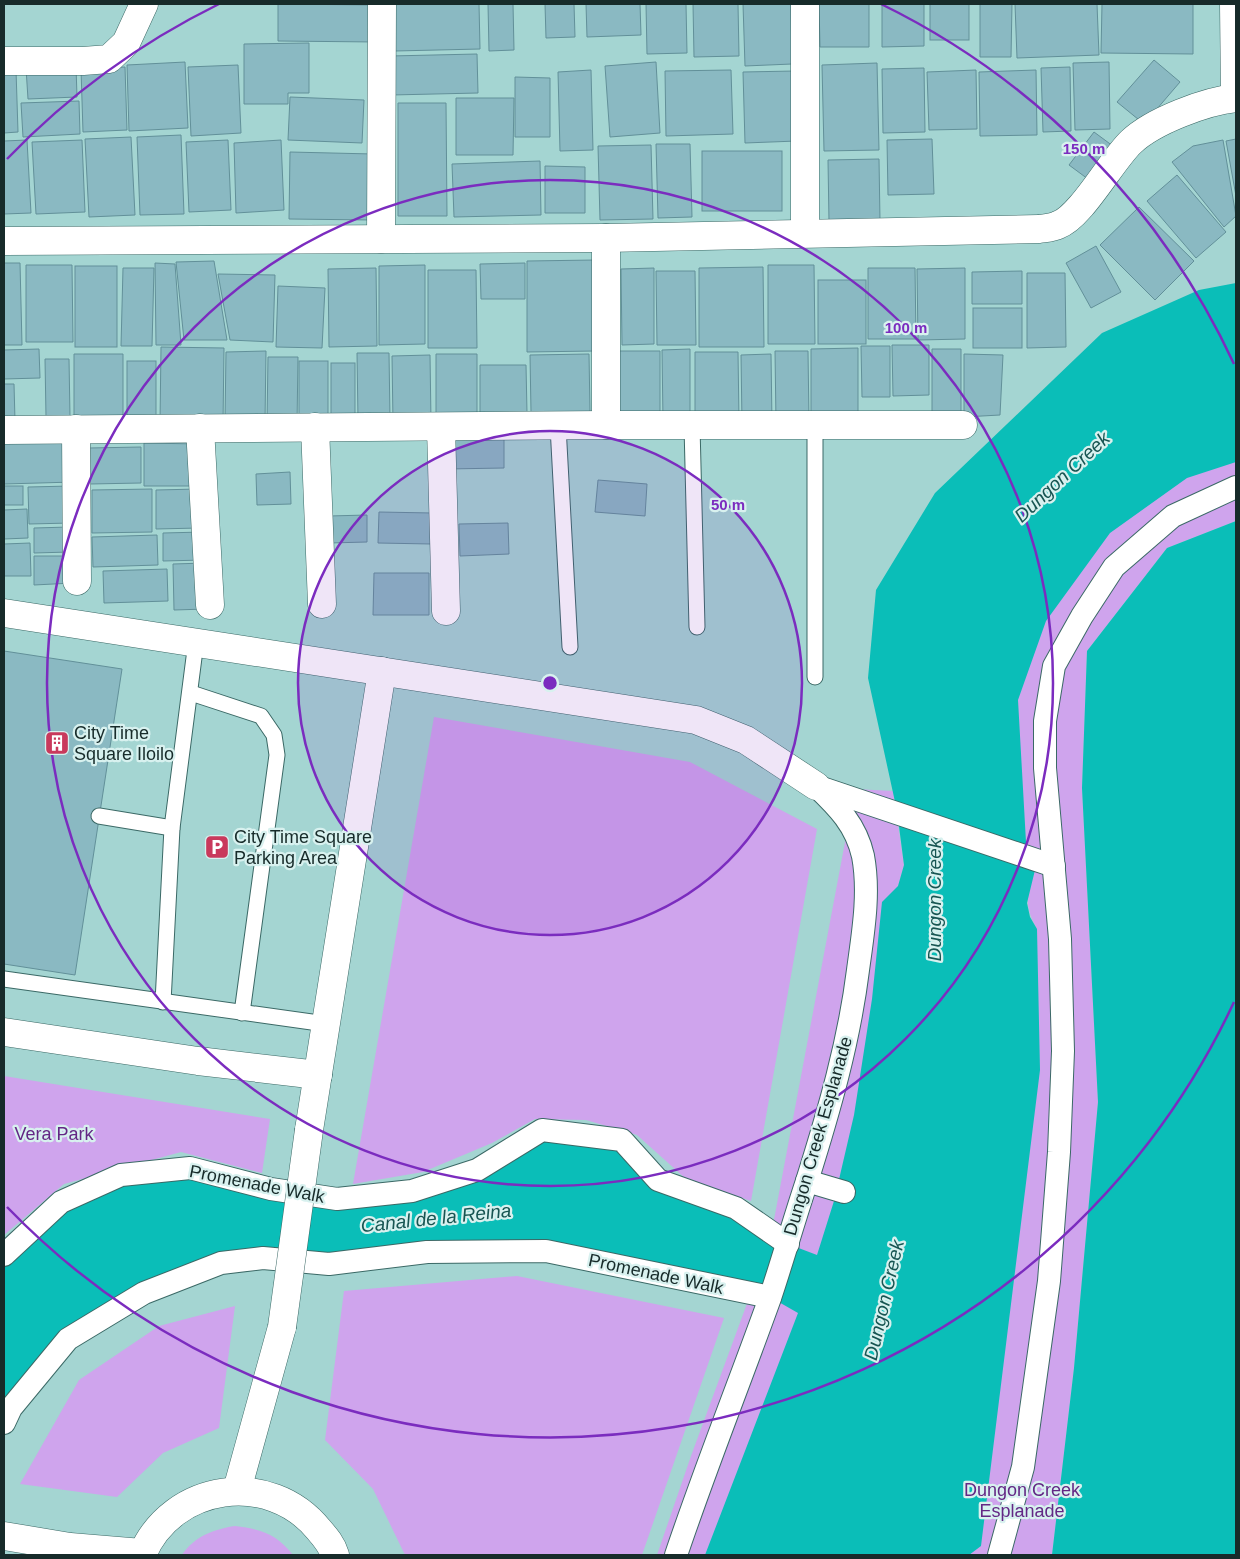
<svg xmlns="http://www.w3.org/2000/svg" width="1240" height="1559" font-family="Arial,sans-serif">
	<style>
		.green { fill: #cfa4ed }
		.water { fill: #0abeb8 }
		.building { fill: #8ab9c2; stroke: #629099 }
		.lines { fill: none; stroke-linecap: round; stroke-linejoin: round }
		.service-casing { stroke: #3b6966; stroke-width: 17 }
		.pedestrian-casing { stroke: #3b6966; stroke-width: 24 }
		.minor-casing { stroke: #3b6966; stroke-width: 29 }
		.service { stroke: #fff; stroke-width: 15 }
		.pedestrian { stroke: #fff; stroke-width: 22 }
		.minor { stroke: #fff; stroke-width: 28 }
		.minor-bridge-casing { stroke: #3b6966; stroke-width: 29; stroke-linecap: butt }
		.minor-bridge { stroke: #fff; stroke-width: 28 }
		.ring { fill: none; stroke: #7b2cbf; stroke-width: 2.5 }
		.labels { text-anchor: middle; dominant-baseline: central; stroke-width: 4.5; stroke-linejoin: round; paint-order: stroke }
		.poi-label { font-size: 18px; fill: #172b2a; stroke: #d8f1ef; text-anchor: start }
		.park-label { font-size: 18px; fill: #632785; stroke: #d8f1ef }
		.street-label { font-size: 18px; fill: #172b2a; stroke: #d8f1ef }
		.water-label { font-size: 19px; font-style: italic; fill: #175552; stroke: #d8f1ef }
		.centre { fill: #7b2cbf; stroke: #d8f1ef; stroke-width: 2.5 }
		.ring-label { font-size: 15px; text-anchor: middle; font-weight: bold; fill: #7b2cbf; stroke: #d8f1ef; stroke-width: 4.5; stroke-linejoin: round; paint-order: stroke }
	</style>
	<rect width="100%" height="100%" fill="#a4d5d2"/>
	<g class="green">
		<path d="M1236,425v96l-69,27 -80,103 -5,137 16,314 -24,266 -22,187h-96l81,-626c-14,-26 -10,-32 -2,-59l-52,-103 52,-201z"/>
		<path d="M434,717l256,45 127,67 -66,372 -65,-22 -49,-44 -51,-15 -51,-1 -43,24 -69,29 -70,12z"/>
		<path d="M855,789l38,2 11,74 -6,21 6,24 -70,291 -16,54 -47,300h-114l34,-99 79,-215z"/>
		<path d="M4,1076l266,43 -8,54 -81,-21 -117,32 -60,51z"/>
		<path d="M517,1276l207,42 -82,237h-237l-32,-66 -48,-49 19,-149z"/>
		<path d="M235,1306l-16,122 -56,25 -46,44 -97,-13 59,-104 80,-54z"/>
		<path d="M235,1526c26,3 42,8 58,29h-111c12,-19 33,-26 53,-29z"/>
	</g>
	<g class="water">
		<path d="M1236,283v179l-49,16 -77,55 -64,88 -28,79 8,142 9,28 -8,33 3,14 7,12 3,141 -59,476 -12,9h-264l93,-242 -28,-16 -224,-46 -325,12 -153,76 -64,84v-168l57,-53 129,-34 81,21 141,2 130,-61 80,10 36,40 130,64 29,11 17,-54 20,-86 18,-116 10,-97 16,-16 6,-21 -7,-54 -29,-133 8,-88 59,-97 167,-160 97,-43z"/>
		<path d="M1236,521v1034h-184l22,-187 24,-266 -16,-314 5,-137 80,-103z"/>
	</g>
	<g class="building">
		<path d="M278,4l98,1v37l-98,-1z"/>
		<path d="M394,4h85l1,45 -85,2z"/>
		<path d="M488,4h25l1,46 -25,1z"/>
		<path d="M545,4h29l1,33 -29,1z"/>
		<path d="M586,4h54l1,31 -54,2z"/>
		<path d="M646,4h40l1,49 -40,1z"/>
		<path d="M693,4h45l1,52 -45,1z"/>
		<path d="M743,4h48l1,60 -47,2z"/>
		<path d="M819,4h50v43h-49z"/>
		<path d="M882,4h42v42l-42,1z"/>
		<rect x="930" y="4" width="39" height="36"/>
		<path d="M980,4h32l-1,53h-31z"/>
		<path d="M1015,4h82l2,51 -82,3z"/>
		<path d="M1102,4h91v50l-92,-1z"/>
		<path d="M309,43v50h-21v11h-44v-60z"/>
		<path d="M477,54l1,39 -87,2 -1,-39z"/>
		<path d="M1154,60l26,22 -36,42 -27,-22z"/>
		<path d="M185,62l3,66 -59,3 -2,-66z"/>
		<path d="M656,62l4,71 -50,4 -5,-71z"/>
		<path d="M1109,62l1,67 -35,1 -2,-67z"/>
		<path d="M877,63l2,87 -55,1 -2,-86z"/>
		<path d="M238,65l3,68 -50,3 -3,-69z"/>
		<path d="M76,66l1,31 -49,2 -2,-31z"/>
		<path d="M125,67l2,63 -44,2 -2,-63z"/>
		<path d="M1070,67l1,64 -28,1 -2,-64z"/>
		<path d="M924,68l1,64 -42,1 -1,-64z"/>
		<path d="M16,70l2,62 -14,1v-62z"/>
		<path d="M591,70l2,80 -33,1 -2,-79z"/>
		<path d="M731,70l2,64 -67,2 -1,-65z"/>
		<path d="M976,70l1,59 -48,1 -2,-58z"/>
		<path d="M1036,70l1,65 -57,1 -1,-64z"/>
		<path d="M795,71l2,70 -52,2 -2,-71z"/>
		<path d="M515,77l35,1v59h-35z"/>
		<path d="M290,97l74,3 -2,43 -74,-3z"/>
		<path d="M456,98h58l-1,57h-57z"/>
		<path d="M79,101l1,33 -57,3 -2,-34z"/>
		<path d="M398,103h48l1,113h-49z"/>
		<path d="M1094,132l23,17 -25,33 -23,-17z"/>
		<path d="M181,135l3,79 -44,1 -3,-78z"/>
		<path d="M131,137l4,78 -46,2 -4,-78z"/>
		<path d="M932,139l2,55 -46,1 -1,-55z"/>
		<path d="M1236,139v57l-10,-55z"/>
		<path d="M27,140l4,73 -27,1v-73z"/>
		<path d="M82,140l3,72 -49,2 -4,-72z"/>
		<path d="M228,140l3,70 -42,2 -3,-70z"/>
		<path d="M281,140l3,70 -48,3 -2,-70z"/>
		<path d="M1223,140l13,76 -12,11 -52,-65 21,-16z"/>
		<path d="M656,144h34l2,73 -34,1z"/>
		<path d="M651,145l2,74 -53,1 -2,-74z"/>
		<rect x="702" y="151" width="80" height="60"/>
		<path d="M290,152l83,2 -1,66 -83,-1z"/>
		<path d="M879,159l1,62 -51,1 -1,-62z"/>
		<path d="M540,161l1,54 -87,2 -2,-53z"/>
		<path d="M545,166l40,1v46h-40z"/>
		<path d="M1177,175l49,57 -30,26 -49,-57z"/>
		<path d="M1139,207l55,54 -39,39 -55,-55z"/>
		<path d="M1096,246l25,46 -30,16 -25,-45z"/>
		<path d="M595,260v91l-68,1v-91z"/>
		<path d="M214,261l13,79h-43l-8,-78z"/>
		<path d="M4,263h16l2,82h-18z"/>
		<path d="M155,263l20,1 6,81h-25z"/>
		<path d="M525,263v36h-44l-1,-35z"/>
		<path d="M26,265h46l1,77h-47z"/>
		<path d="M425,265v79l-46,1v-79z"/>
		<path d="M768,265h46l1,79h-47z"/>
		<rect x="75" y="266" width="42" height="81"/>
		<path d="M763,267l1,80h-65v-79z"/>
		<path d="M123,268h31l-2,78h-31z"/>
		<path d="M376,268l1,78 -48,1 -1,-78z"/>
		<path d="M654,268v76l-32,1 -1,-76z"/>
		<path d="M868,268h47l1,71h-48z"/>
		<path d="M965,268v71l-47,1 -1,-71z"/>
		<path d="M428,270h48l1,78h-49z"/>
		<path d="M656,271h39l1,74h-39z"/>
		<path d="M1022,271v33h-50v-32z"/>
		<path d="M1027,273h38l1,74 -39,1z"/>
		<path d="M218,274l57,1 -2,67 -43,-2z"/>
		<rect x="818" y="280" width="48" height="64"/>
		<path d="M278,286l47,2 -3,60 -46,-1z"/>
		<rect x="973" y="308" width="49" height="40"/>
		<path d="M892,345h37v50l-36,1z"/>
		<path d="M861,346h29v51h-28z"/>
		<path d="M161,347l63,1 -1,75 -63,-1z"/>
		<path d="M858,348v67h-47v-66z"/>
		<path d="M39,349l1,29 -36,1v-29z"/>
		<path d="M690,349v71h-27l-1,-70z"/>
		<path d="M932,349h29v74l-29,1z"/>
		<path d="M266,351l-1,70 -40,-1 1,-68z"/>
		<path d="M618,351h42v68h-41z"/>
		<path d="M775,351h33l1,71h-33z"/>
		<path d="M695,352h43l1,69h-44z"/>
		<path d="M357,353h32l1,66 -32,1z"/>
		<path d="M74,354h49v64l-49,1z"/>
		<path d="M436,354h41v66l-41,1z"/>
		<path d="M589,354l1,58h-59l-1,-57z"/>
		<path d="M771,354l1,69h-30l-1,-68z"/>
		<path d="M964,354l39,1 -3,60 -36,2z"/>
		<path d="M430,355l1,66 -38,1 -1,-66z"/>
		<path d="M268,357h30l-1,67 -30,-1z"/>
		<path d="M45,359h24l1,58h-24z"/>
		<rect x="127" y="361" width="29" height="61"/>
		<rect x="299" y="361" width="29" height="58"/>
		<rect x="331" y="363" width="24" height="53"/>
		<path d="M480,365h46l1,48 -47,1z"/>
		<path d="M4,384h10l1,37h-11z"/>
		<path d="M504,429v39l-57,1v-39z"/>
		<path d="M73,434l1,48 -70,2v-49z"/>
		<path d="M144,443l55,1 -1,42h-54z"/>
		<path d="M141,447v36l-51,1 -1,-36z"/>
		<path d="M290,472l1,32 -34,1 -1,-31z"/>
		<path d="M598,480l49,4 -2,32 -50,-4z"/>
		<rect x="4" y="486" width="19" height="19"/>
		<path d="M71,486v37l-42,1 -1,-37z"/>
		<path d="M152,489v43l-60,1v-43z"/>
		<path d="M198,489l1,39 -43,1v-39z"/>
		<path d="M27,509l1,29 -24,1v-29z"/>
		<path d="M379,512l53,1 -1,31 -53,-1z"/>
		<path d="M367,515v27l-38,1v-27z"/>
		<path d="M508,523l1,31 -49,2 -1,-32z"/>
		<path d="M69,527l1,25 -36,1v-25z"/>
		<path d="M203,532l1,28 -41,1v-28z"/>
		<path d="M157,535l1,30 -65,2 -1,-30z"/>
		<path d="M30,543l1,33h-27v-32z"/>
		<path d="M34,556h39v27l-39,2z"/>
		<path d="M205,563l1,46 -32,1 -1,-46z"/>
		<path d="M167,569l1,32 -64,2 -1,-32z"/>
		<path d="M374,573h55v42h-56z"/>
		<path d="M4,651l118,18 -47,306 -71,-11z"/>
	</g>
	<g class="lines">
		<defs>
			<g id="service">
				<path d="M558,426l12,221"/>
				<path d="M692,426l5,201"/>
				<path d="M815,426v251"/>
				<path d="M191,693l70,23 13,19 3,20 -35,258"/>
				<path d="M99,816l73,12"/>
				<path d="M4,979l322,45"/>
				<path d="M163,1002l9,-174 24,-186"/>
			</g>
			<g id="pedestrian">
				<path d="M822,788l232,78"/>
				<path d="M807,1181l37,11"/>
				<path d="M4,1255l57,-53 60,-27 69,-7 81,21 66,10 75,-8 65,-21 65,-40 80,10 36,40 78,28 52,36"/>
				<path d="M4,1423l7,-15 57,-69 76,-46 77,-30 42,-5 66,6 98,-12 119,-1 224,46"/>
				<path d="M676,1555c29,-86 63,-171 94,-257 13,-39 24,-78 37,-117 22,-70 42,-139 51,-211 5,-37 12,-77 5,-114 -7,-31 -25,-49 -47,-70"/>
				<path d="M999,1555l24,-88 26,-186 10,-129 4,-101 -3,-112 -15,-171v-47l9,-55 28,-50 32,-49 59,-51 63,-29"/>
			</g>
			<g id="minor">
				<path d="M1234,4l1,93"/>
				<path d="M4,61h79l26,-2 17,-16 18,-39"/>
				<path d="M805,233v-229"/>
				<path d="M381,239l1,-235"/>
				<path d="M4,241l602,-3 433,-9c6,-1 13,-1 19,-4 23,-8 53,-64 73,-83 22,-21 75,-41 105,-44"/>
				<path d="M606,425v-187"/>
				<path d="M315,427l7,177"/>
				<path d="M441,427l5,184"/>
				<path d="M200,428l10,177"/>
				<path d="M76,429l1,152"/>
				<path d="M4,430l602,-5h357"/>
				<path d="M4,613l692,107 50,20 70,46"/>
				<path d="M4,1032l194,29 120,14"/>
				<path d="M309,1130l73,-459"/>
				<path d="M237,1490l45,-163"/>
				<path d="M4,1536l66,11 72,6"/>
				<path d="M142,1555c30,-72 128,-86 177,-25 7,8 13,15 16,25"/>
			</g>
		</defs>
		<use href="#service" class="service-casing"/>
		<use href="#pedestrian" class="pedestrian-casing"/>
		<use href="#minor" class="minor-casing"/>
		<use href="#service" class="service"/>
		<use href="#pedestrian" class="pedestrian"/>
		<use href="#minor" class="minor"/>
		<defs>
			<path id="minor-bridge" d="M282,1327l27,-197"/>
		</defs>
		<use href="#minor-bridge" class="minor-bridge-casing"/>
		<use href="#minor-bridge" class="minor-bridge"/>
	</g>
	<circle cx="550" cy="683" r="252" fill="#7b2cbf" fill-opacity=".12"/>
	<g class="ring">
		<circle cx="550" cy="683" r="252"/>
		<circle cx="550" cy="683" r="503"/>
		<path d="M1234 1002A755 755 0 0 1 7 1207M7 159A755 755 0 0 1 219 4M881 4A755 755 0 0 1 1234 364"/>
	</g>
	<defs>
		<symbol id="building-square" viewBox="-11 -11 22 22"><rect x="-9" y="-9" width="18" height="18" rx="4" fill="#c9395c" stroke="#d8f1ef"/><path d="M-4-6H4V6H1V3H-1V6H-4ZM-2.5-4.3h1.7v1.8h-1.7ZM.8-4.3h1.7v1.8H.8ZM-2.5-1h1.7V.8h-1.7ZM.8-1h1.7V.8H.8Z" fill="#fff"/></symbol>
		<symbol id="parking-square" viewBox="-11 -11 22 22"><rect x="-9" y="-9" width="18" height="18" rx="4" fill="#c9395c" stroke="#d8f1ef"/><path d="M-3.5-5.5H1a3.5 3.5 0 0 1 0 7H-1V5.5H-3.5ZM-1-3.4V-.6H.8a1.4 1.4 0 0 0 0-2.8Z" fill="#fff"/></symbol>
	</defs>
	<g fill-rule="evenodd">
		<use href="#building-square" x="43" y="729" width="28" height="28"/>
		<use href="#parking-square" x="203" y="833" width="28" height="28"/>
	</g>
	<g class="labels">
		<g class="poi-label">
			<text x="74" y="733">City Time<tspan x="74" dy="21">Square Iloilo</tspan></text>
			<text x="234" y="837">City Time Square<tspan x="234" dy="21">Parking Area</tspan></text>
		</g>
		<g class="park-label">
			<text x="54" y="1134">Vera Park</text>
			<text x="1022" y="1490">Dungon Creek<tspan x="1022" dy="21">Esplanade</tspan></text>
		</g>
		<g class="street-label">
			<text transform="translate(818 1136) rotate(-74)">Dungon Creek Esplanade</text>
			<text transform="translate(257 1184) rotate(11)">Promenade Walk</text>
			<text transform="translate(656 1274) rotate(12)">Promenade Walk</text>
		</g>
		<g class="water-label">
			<text transform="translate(1062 477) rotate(-43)">Dungon Creek</text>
			<text transform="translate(934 900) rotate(-90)">Dungon Creek</text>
			<text transform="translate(436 1218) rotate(-6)">Canal de la Reina</text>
			<text transform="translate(884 1300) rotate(-77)">Dungon Creek</text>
		</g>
	</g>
	<circle cx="550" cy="683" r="8" class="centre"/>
	<g class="ring-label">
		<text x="1084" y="154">150 m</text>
		<text x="906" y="333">100 m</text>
		<text x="728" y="510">50 m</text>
	</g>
	<rect width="1240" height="1559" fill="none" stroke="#172b2a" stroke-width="10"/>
</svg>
